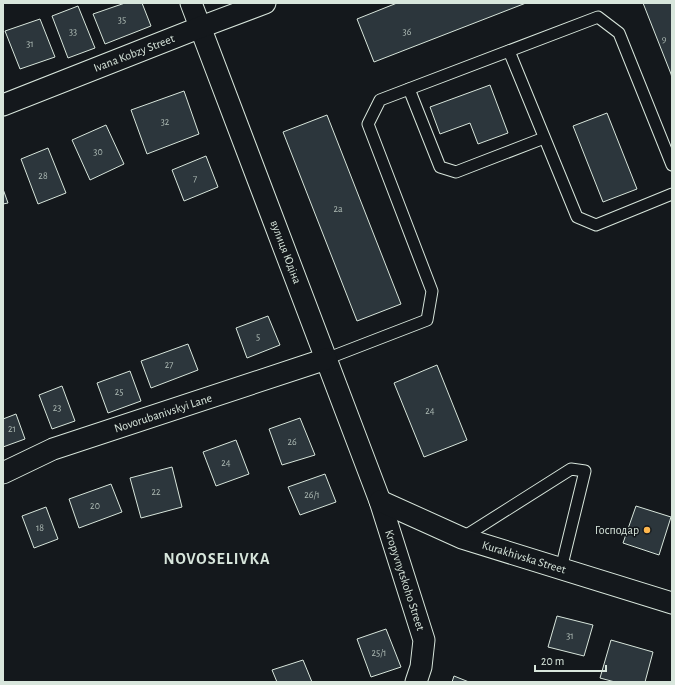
<svg xmlns="http://www.w3.org/2000/svg" width="675" height="685" font-family="'Alegreya Sans',sans-serif">
	<style>
		.building { fill: #2c363c; stroke: #d8e6dc }
		.lines { fill: none; stroke-linecap: round; stroke-linejoin: round }
		.service-casing { stroke: #d8e6dc; stroke-width: 13 }
		.minor-casing { stroke: #d8e6dc; stroke-width: 23 }
		.service { stroke: #14181c; stroke-width: 11 }
		.minor { stroke: #14181c; stroke-width: 21 }
		.poi-dot { fill: #ffb74d; stroke: #14181c; stroke-width: 1.5 }
		.labels { text-anchor: middle; dominant-baseline: central; stroke-width: 3; stroke-linejoin: round; paint-order: stroke }
		.number-label { font-size: 10px; fill: #adbab4 }
		.street-label { font-size: 12px; fill: #d8e6dc; stroke: #14181c }
		.poi-label { font-size: 12px; fill: #d8e6dc; stroke: #14181c; text-anchor: end }
		.district-label { font-size: 16px; font-weight: bold; letter-spacing: 1px; fill: #d8e6dc; stroke: #14181c }
	</style>
	<rect width="100%" height="100%" fill="#14181c"/>
	<g class="building">
		<path d="M125,3h17l9,23 -46,18 -12,-30z"/>
		<path d="M397,3h129l-152,59 -17,-43z"/>
		<path d="M643,3h29v75l-1,-4z"/>
		<path d="M78,6l17,42 -27,10 -16,-42z"/>
		<path d="M40,19l15,38 -35,12 -15,-38z"/>
		<path d="M490,85l18,48 -30,11 -8,-21 -30,11 -10,-27z"/>
		<path d="M184,91l15,43 -52,20 -16,-44z"/>
		<path d="M607,113l30,76 -34,13 -30,-76z"/>
		<path d="M327,115l74,189 -44,17 -74,-189z"/>
		<path d="M106,125l18,39 -34,16 -18,-40z"/>
		<path d="M48,148l18,45 -28,11 -17,-45z"/>
		<path d="M206,156l12,31 -34,14 -12,-31z"/>
		<path d="M3,189l5,14 -5,1z"/>
		<path d="M268,316l12,29 -33,13 -11,-30z"/>
		<path d="M188,344l10,26 -47,18 -10,-27z"/>
		<path d="M437,365l30,75 -43,17 -30,-74z"/>
		<path d="M130,371l11,30 -33,12 -11,-30z"/>
		<path d="M62,386l13,35 -23,8 -13,-34z"/>
		<path d="M16,414l9,25 -22,8v-28z"/>
		<path d="M300,418l15,37 -33,10 -13,-36z"/>
		<path d="M236,440l13,34 -33,12 -13,-34z"/>
		<path d="M172,467l10,40 -41,11 -11,-40z"/>
		<path d="M325,474l11,28 -36,13 -12,-28z"/>
		<path d="M111,484l11,28 -43,16 -10,-29z"/>
		<path d="M636,506l35,11 -12,38 -36,-12z"/>
		<path d="M46,507l12,32 -24,9 -12,-32z"/>
		<path d="M557,616l36,9 -9,31 -36,-9z"/>
		<path d="M386,629l15,38 -30,10 -14,-38z"/>
		<path d="M611,640l42,12 -8,30h-30l-15,-4z"/>
		<path d="M303,660l9,22h-35l-5,-12z"/>
		<path d="M454,676l15,6h-17z"/>
	</g>
	<g class="lines">
		<defs>
			<g id="service">
				<path d="M509,51l68,166 19,8 76,-31"/>
				<path d="M409,89l31,78 16,5 88,-34"/>
				<path d="M326,359l101,-39 5,-29 -64,-167 12,-24 218,-83 21,16 53,132"/>
				<path d="M462,538l109,-69 14,2 -24,98"/>
			</g>
			<g id="minor">
				<path d="M191,3l189,498 44,139 -3,27 -5,15"/>
				<path d="M3,105l198,-78 64,-24"/>
				<path d="M3,473l50,-24 273,-90"/>
				<path d="M380,501l82,37 210,65"/>
			</g>
		</defs>
		<use href="#service" class="service-casing"/>
		<use href="#minor" class="minor-casing"/>
		<use href="#service" class="service"/>
		<use href="#minor" class="minor"/>
	</g>
	<circle class="poi-dot" cx="647" cy="530" r="4"/>
	<g class="labels">
		<g class="number-label">
			<text x="122" y="20">35</text>
			<text x="73" y="32">33</text>
			<text x="407" y="32">36</text>
			<text x="664" y="39">9</text>
			<text x="30" y="44">31</text>
			<text x="165" y="122">32</text>
			<text x="98" y="152">30</text>
			<text x="43" y="176">28</text>
			<text x="195" y="179">7</text>
			<text x="338" y="209">2а</text>
			<text x="258" y="337">5</text>
			<text x="169" y="365">27</text>
			<text x="119" y="392">25</text>
			<text x="57" y="408">23</text>
			<text x="430" y="411">24</text>
			<text x="12" y="429">21</text>
			<text x="292" y="442">26</text>
			<text x="226" y="463">24</text>
			<text x="156" y="492">22</text>
			<text x="312" y="495">26/1</text>
			<text x="95" y="506">20</text>
			<text x="40" y="528">18</text>
			<text x="570" y="636">31</text>
			<text x="379" y="653">25/1</text>
		</g>
		<g class="street-label">
			<text transform="translate(134 53) rotate(-21)">Ivana Kobzy Street</text>
			<text transform="translate(286 252) rotate(69)">вулиця Юдіна</text>
			<text transform="translate(163 413) rotate(-18)">Novorubanivskyi Lane</text>
			<text transform="translate(524 557) rotate(17)">Kurakhivska Street</text>
			<text transform="translate(405 580) rotate(72)">Kropyvnytskoho Street</text>
		</g>
		<g class="poi-label">
			<text x="639" y="530">Господар</text>
		</g>
		<g class="district-label">
			<text x="217" y="559">NOVOSELIVKA</text>
		</g>
	</g>
	<rect width="675" height="685" fill="none" stroke="#d8e6dc" stroke-width="8"/>
	<path d="M535 665v6h71v-6" fill="none" stroke="#d8e6dc" stroke-width="2"/>
	<text x="541" y="665" font-size="12" fill="#d8e6dc" stroke="#14181c" stroke-width="3" paint-order="stroke">20 m</text>
</svg>
